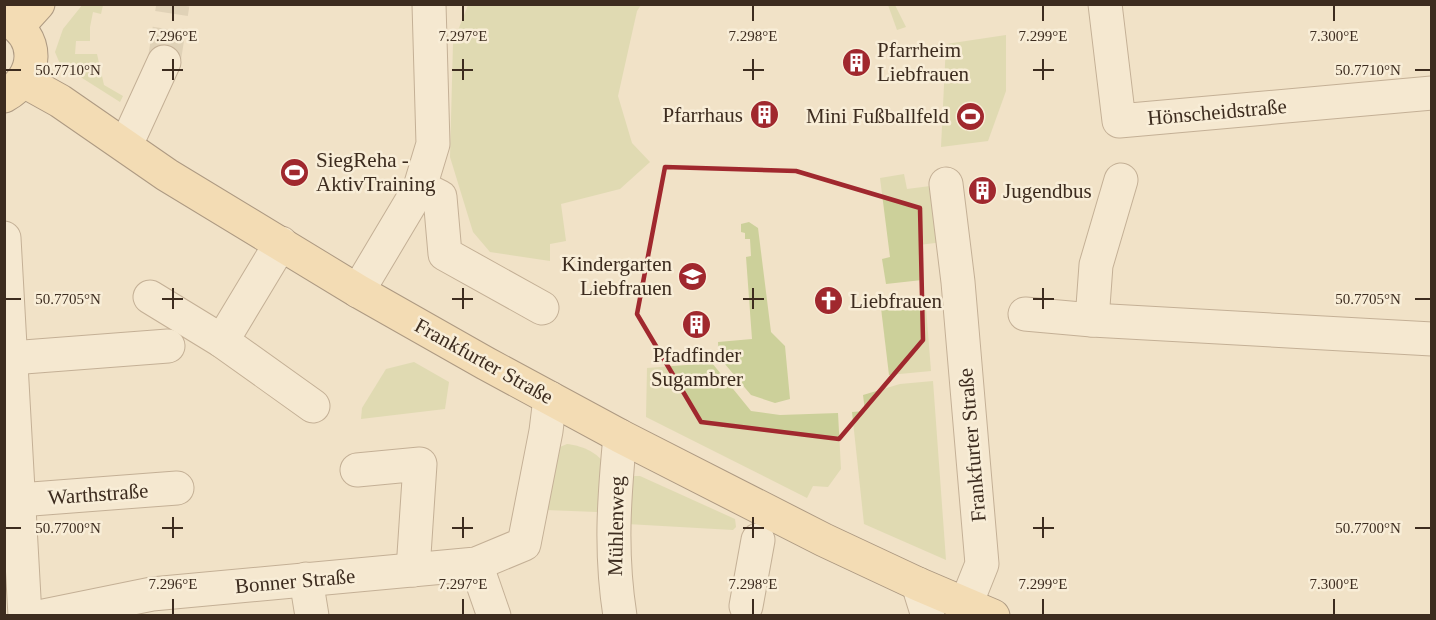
<svg xmlns="http://www.w3.org/2000/svg" width="1436" height="620" font-family="'Times New Roman',serif">
	<style>
		.green { fill: #ccd09a }
		.lines { fill: none; stroke-linecap: round; stroke-linejoin: round }
		.minor-tunnel { stroke: #cdbea5; stroke-width: 33; stroke-dasharray: 33 16; stroke-linecap: butt }
		.minor-casing { stroke: #8e735b; stroke-width: 35 }
		.major-casing { stroke: #5c422f; stroke-width: 35 }
		.minor { stroke: #fbf0db; stroke-width: 33 }
		.major { stroke: #f5d59e; stroke-width: 33 }
		.marked { fill: none; stroke: #a0282e; stroke-width: 4.5; stroke-linejoin: round }
		.ticks { fill: none; stroke: #3d2c1f; stroke-width: 2 }
		.labels { text-anchor: middle; dominant-baseline: central; stroke-width: 5; stroke-linejoin: round; paint-order: stroke }
		.poi-label { font-size: 21px; fill: #3d2c1f; stroke: #f8edd7; text-anchor: start }
		.street-label { font-size: 21px; fill: #3d2c1f; stroke: #f8edd7 }
		.ticks-label { font-size: 15px; text-anchor: middle; fill: #3d2c1f; stroke: #f8edd7; stroke-width: 5; stroke-linejoin: round; paint-order: stroke }
	</style>
	<rect width="100%" height="100%" fill="#f1e2c7"/>
	<g class="green">
		<path d="M83,4l20,1 -2,9 -8,-2 -3,15v14h-14l-1,13h22l7,31 19,11 -3,6 -60,-38 -5,-12 8,-23z"/>
		<path d="M468,5h173l-4,6 -19,85 14,47 18,19 -30,27 -59,15 5,37 -16,3v17l-60,-9 -17,-20 -23,-75 3,-114z"/>
		<path d="M888,5h7l11,22 -9,3z"/>
		<path d="M1006,35v56l-18,50 -47,6 5,-103z"/>
		<path d="M904,174l3,15 31,-4 5,57 -24,3 3,35 -36,4 -4,-25 8,-2 -10,-79z"/>
		<path d="M749,222l9,6 13,104 14,14 5,53 -15,4 -24,-8 -32,-38 -1,-15 34,-3 -6,-82 5,-1 -1,-17h-5v-6l-4,-1v-8z"/>
		<path d="M925,295l6,76 -42,4 -8,-67 6,-9z"/>
		<path d="M414,362l35,20 -4,27 -84,10 1,-11 24,-39z"/>
		<path d="M712,363l39,48 29,4 58,-2 3,56 -13,18 -15,-1 -6,12 -161,-81 1,-49z"/>
		<path d="M933,381l13,179 -82,-36 -12,-112 13,-1 -2,-16 37,-11z"/>
		<path d="M567,444c12,1 31,8 36,19l-6,49 -51,-2 14,-63z"/>
		<path d="M633,476h7l95,43 1,8 -3,3 -106,-6z"/>
	</g>
	<g class="lines">
		<path class="minor-tunnel" d="M164,62l9,-58"/>
		<defs>
			<g id="minor">
				<path d="M1105,4l14,117 313,-28"/>
				<path d="M126,145l38,-83"/>
				<path d="M946,184l12,98 24,282 -16,40"/>
				<path d="M420,187l20,10 5,57 97,54"/>
				<path d="M4,238l21,378"/>
				<path d="M358,291l62,-104 13,-43 -4,-140"/>
				<path d="M150,297l72,44 59,-98"/>
				<path d="M1025,314l67,6 340,19"/>
				<path d="M1092,320l4,-55 25,-85"/>
				<path d="M222,341l91,65"/>
				<path d="M11,358l157,-12"/>
				<path d="M620,436c-6,63 -10,116 0,180"/>
				<path d="M357,470l63,-6 -7,106"/>
				<path d="M19,500l158,-12"/>
				<path d="M476,564l18,52"/>
				<path d="M306,579l6,37"/>
				<path d="M918,584l10,32"/>
				<path d="M746,606l12,-66"/>
				<path d="M44,616l108,-22 324,-30 48,-20 22,-113 4,-33"/>
			</g>
			<g id="major">
				<path d="M4,18c37,18 35,59 0,78"/>
				<path d="M18,26l20,-22"/>
				<path d="M24,81l36,20 107,74 191,116 127,72 135,73 204,104 94,44 75,32"/>
			</g>
		</defs>
		<use href="#minor" class="minor-casing"/>
		<use href="#major" class="major-casing"/>
		<use href="#minor" class="minor"/>
		<use href="#major" class="major"/>
	</g>
	<path d="M0 0H1436V620H0ZM665,167l131,4 124,37 3,132 -84,99 -138,-17 -64,-108z" fill="#f1e2c7" fill-opacity=".55" fill-rule="evenodd"/>
	<path class="marked" d="M665,167l131,4 124,37 3,132 -84,99 -138,-17 -64,-108z"/>
	<path class="ticks" d="M173,6v15M463,6v15M753,6v15M1043,6v15M1334,6v15M173,59v21M463,59v21M753,59v21M1043,59v21M6,70h15M162,70h21M452,70h21M743,70h21M1033,70h21M1415,70h15M173,288v21M463,288v21M753,288v21M1043,288v21M6,299h15M162,299h21M452,299h21M743,299h21M1033,299h21M1415,299h15M173,517v21M463,517v21M753,517v21M1043,517v21M6,528h15M162,528h21M452,528h21M743,528h21M1033,528h21M1415,528h15M173,599v15M463,599v15M753,599v15M1043,599v15M1334,599v15"/>
	<defs>
		<symbol id="building-disc" viewBox="-11 -11 22 22"><circle r="9.5" fill="#a0282e" stroke="#f8edd7"/><path d="M-4-6H4V6H1V3H-1V6H-4ZM-2.5-4.3h1.7v1.8h-1.7ZM.8-4.3h1.7v1.8H.8ZM-2.5-1h1.7V.8h-1.7ZM.8-1h1.7V.8H.8Z" fill="#fff"/></symbol>
		<symbol id="stadium-disc" viewBox="-11 -11 22 22"><circle r="9.5" fill="#a0282e" stroke="#f8edd7"/><path d="M0-5a6.5 5 0 1 0 0 10a6.5 5 0 1 0 0-10ZM-3.5-1.8h7v3.6h-7Z" fill="#fff"/></symbol>
		<symbol id="school-disc" viewBox="-11 -11 22 22"><circle r="9.5" fill="#a0282e" stroke="#f8edd7"/><path d="M0-5L7-2L0 1L-7-2ZM-4 1L0 2.5L4 1V4Q0 6-4 4Z" fill="#fff"/></symbol>
		<symbol id="church-disc" viewBox="-11 -11 22 22"><circle r="9.5" fill="#a0282e" stroke="#f8edd7"/><path d="M-1.2-6h2.4v3.5h3.3v2.4h-3.3V6h-2.4V-.1h-3.3v-2.4h3.3Z" fill="#fff"/></symbol>
	</defs>
	<g fill-rule="evenodd">
		<use href="#building-disc" x="840" y="46" width="33" height="33"/>
		<use href="#building-disc" x="748" y="98" width="33" height="33"/>
		<use href="#stadium-disc" x="954" y="100" width="33" height="33"/>
		<use href="#stadium-disc" x="278" y="156" width="33" height="33"/>
		<use href="#building-disc" x="966" y="174" width="33" height="33"/>
		<use href="#school-disc" x="676" y="260" width="33" height="33"/>
		<use href="#church-disc" x="812" y="284" width="33" height="33"/>
		<use href="#building-disc" x="680" y="308" width="33" height="33"/>
	</g>
	<g class="labels">
		<g class="poi-label">
			<text x="877" y="50">Pfarrheim<tspan x="877" dy="24">Liebfrauen</tspan></text>
			<text x="743" y="115" text-anchor="end">Pfarrhaus</text>
			<text x="949" y="116" text-anchor="end">Mini Fußballfeld</text>
			<text x="316" y="160">SiegReha -<tspan x="316" dy="24">AktivTraining</tspan></text>
			<text x="1003" y="191">Jugendbus</text>
			<text x="672" y="264" text-anchor="end">Kindergarten<tspan x="672" dy="24">Liebfrauen</tspan></text>
			<text x="850" y="301">Liebfrauen</text>
			<text x="697" y="355" text-anchor="middle">Pfadfinder<tspan x="697" dy="24">Sugambrer</tspan></text>
		</g>
		<g class="street-label">
			<text transform="translate(1217 112) rotate(-5)">Hönscheidstraße</text>
			<text transform="translate(484 361) rotate(29)">Frankfurter Straße</text>
			<text transform="translate(972 445) rotate(-95)">Frankfurter Straße</text>
			<text transform="translate(98 494) rotate(-4)">Warthstraße</text>
			<text transform="translate(616 526) rotate(-89)">Mühlenweg</text>
			<text transform="translate(295 581) rotate(-5)">Bonner Straße</text>
		</g>
	</g>
	<g class="ticks-label">
		<text x="173" y="41">7.296°E</text>
		<text x="463" y="41">7.297°E</text>
		<text x="753" y="41">7.298°E</text>
		<text x="1043" y="41">7.299°E</text>
		<text x="1334" y="41">7.300°E</text>
		<text x="68" y="75">50.7710°N</text>
		<text x="1368" y="75">50.7710°N</text>
		<text x="68" y="304">50.7705°N</text>
		<text x="1368" y="304">50.7705°N</text>
		<text x="68" y="533">50.7700°N</text>
		<text x="1368" y="533">50.7700°N</text>
		<text x="173" y="589">7.296°E</text>
		<text x="463" y="589">7.297°E</text>
		<text x="753" y="589">7.298°E</text>
		<text x="1043" y="589">7.299°E</text>
		<text x="1334" y="589">7.300°E</text>
	</g>
	<rect width="1436" height="620" fill="none" stroke="#3d2c1f" stroke-width="12"/>
</svg>
